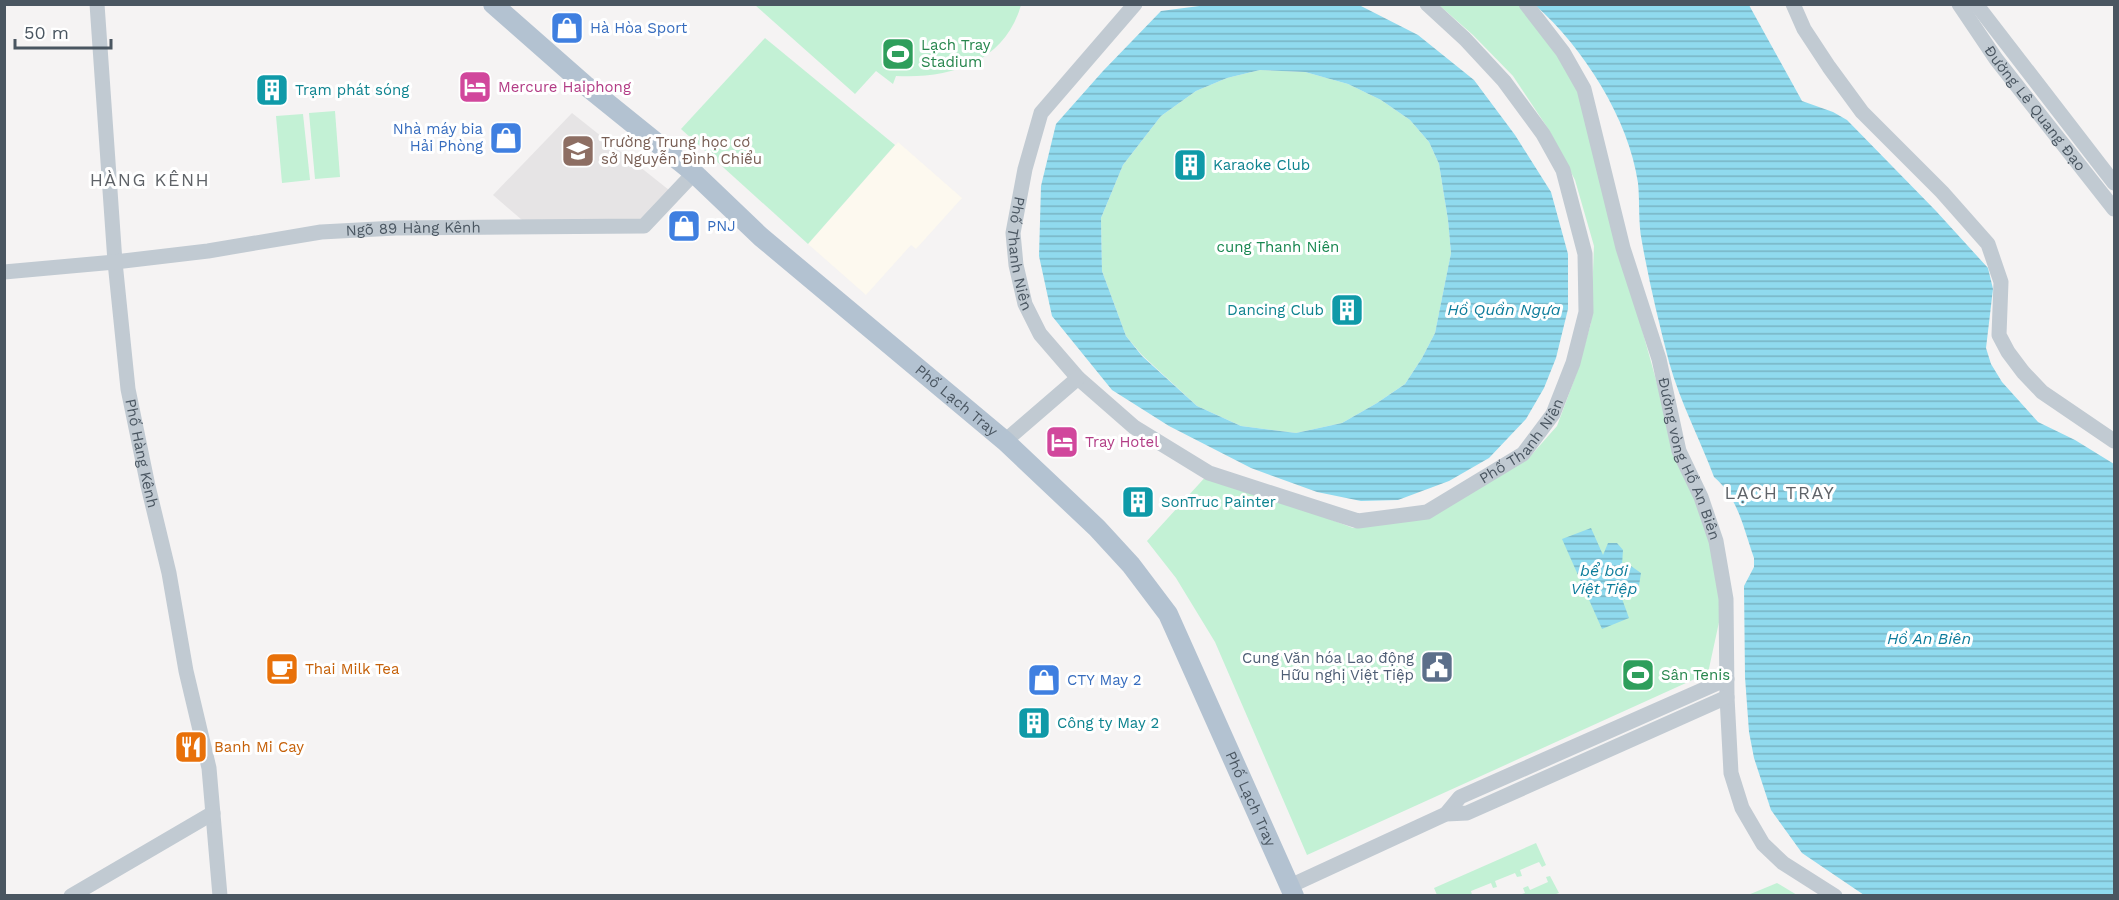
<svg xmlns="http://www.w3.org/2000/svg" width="2119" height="900" font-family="'Work Sans',sans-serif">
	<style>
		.commercial { fill: #fdf9ef }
		.education { fill: #e6e4e5 }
		.park { fill: #c3f1d5 }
		.water { fill: url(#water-rules); fill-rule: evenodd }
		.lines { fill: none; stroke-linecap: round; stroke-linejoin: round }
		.minor { stroke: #c1cad2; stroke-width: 15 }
		.major { stroke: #b3c2d1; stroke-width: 20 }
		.labels { text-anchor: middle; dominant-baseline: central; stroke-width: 6; stroke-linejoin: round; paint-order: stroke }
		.shop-label { font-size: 15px; fill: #366cbe; stroke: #fff; text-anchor: start }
		.leisure-label { font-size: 15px; fill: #27864d; stroke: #fff; text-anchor: start }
		.hotel-label { font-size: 15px; fill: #b23c85; stroke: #fff; text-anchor: start }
		.culture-label { font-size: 15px; fill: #0d838f; stroke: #fff; text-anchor: start }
		.street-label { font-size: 15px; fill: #4a5661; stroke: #fff }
		.education-label { font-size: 15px; fill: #785e54; stroke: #fff; text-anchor: start }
		.park-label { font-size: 15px; fill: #17864f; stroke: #fff }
		.service-label { font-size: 15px; fill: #4e5e75; stroke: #fff; text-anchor: end }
		.food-label { font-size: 15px; fill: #c56008; stroke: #fff; text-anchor: start }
		.water-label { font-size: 16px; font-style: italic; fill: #0c7c9b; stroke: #fff }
		.quarter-label { font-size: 18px; letter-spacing: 1.5px; fill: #5f6368; stroke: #fff }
	</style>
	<defs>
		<pattern id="water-rules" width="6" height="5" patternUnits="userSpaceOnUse" patternTransform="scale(1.5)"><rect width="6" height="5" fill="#90daee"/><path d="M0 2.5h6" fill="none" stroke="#78b4c4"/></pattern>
	</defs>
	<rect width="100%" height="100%" fill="#f5f3f3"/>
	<path class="commercial" d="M898,142l64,56 -46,51 -5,-4 -45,50 -58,-51z"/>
	<path class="education" d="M572,113l97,77 -28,35 -112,1 -36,-31z"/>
	<g class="park">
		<path d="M755,5h266c-16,57 -70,74 -125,71l-3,8 -17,-13 -21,23z"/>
		<path d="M1439,5h80l65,84 36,161 56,202 22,45 22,74 1,42 -13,60 -401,182 -92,-213 -39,-64 -29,-37 62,-68 144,55 74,-14 100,-54 30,-34 19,-51 15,-52 3,-77 -19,-66 -26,-50 -36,-54 -40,-41z"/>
		<path d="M765,38l130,107 -87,99 -127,-115z"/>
		<path d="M1260,70l45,2 43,12 33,16 29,20 19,22 10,22 9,56 3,33 -16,80 -13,25 -17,26 -28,19 -35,20 -46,10 -55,-7 -44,-20 -55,-51 -16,-19 -24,-65 -1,-53 22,-53 38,-49 35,-25 31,-13z"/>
		<path d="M335,111l5,66 -25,2 -6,-66z"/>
		<path d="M303,114l7,66 -28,3 -6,-67z"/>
		<path d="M1536,843l10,22 -4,2 -3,-5 -19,8 2,6 -5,1 -2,-4 -20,8 2,6 -4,1 -2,-5 -20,8 1,4 -5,-1 -4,1h-26l-3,-7z"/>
		<path d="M1550,876l9,17 -6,2h-34l6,-2 -2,-5 5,-2 2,4 18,-8 -2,-5z"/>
		<path d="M1777,883l20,12h-49z"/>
	</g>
	<g class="water">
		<path d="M1207,5h152l59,30 56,45 41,55 36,57 17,62v55l-12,49 -12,30 -18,31 -37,39 -40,23 -51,19 -37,1 -44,-9 -66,-24 -82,-42 -57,-36 -60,-74 -13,-60 2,-70 15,-62 47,-53 58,-60zM1260,70l45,2 43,12 33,16 29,20 19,22 10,22 9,56 3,33 -16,80 -13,25 -17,26 -28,19 -35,20 -46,10 -55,-7 -44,-20 -55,-50 -16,-20 -24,-65 -1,-53 22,-53 38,-49 35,-25 31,-13z"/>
		<path d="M1535,5h214l53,96 31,11 14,8 89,91 52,57 5,21 -7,59 5,16 11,18 36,40 37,18 39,24v431h-250l-62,-42 -31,-43 -17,-52 -5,-26 -4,-55 -1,-91 10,-19v-9c-10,-28 -16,-61 -40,-81 -14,-38 -34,-75 -45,-115 -10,-39 -20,-80 -27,-120 -4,-19 -2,-39 -4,-59 -9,-64 -55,-136 -103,-178z"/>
		<path d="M1591,528l12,27 5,-12h9l6,7 -1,15 9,1 10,7 -3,19 -17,4 8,22 -27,11 -40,-90z"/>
	</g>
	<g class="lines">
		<g class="minor">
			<path id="s1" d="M97,4l18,258 13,127 20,97 21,87 17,98 23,97 11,128"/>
			<path id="s2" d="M1135,4l-94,109 -16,56 -12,64 3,32 9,39 15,30 38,44 56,49 75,46 149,48 69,-9 96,-58 30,-40 20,-51 13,-51 -1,-58 -22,-84 -20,-36 -39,-53 -39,-42 -38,-35"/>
			<path id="s3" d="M1526,4l37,48 21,37 39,159 36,111 20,92 22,46 15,44 10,58 1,98 4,76 11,35 21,36 20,19 52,33"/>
			<path d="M1793,4l11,25 25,38 33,45 80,80 46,52 13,38 -2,53 9,17 15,20 19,20 72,49"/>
			<path id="s4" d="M1959,4l37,55 118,150"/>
			<path d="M1976,4l138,179"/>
			<path id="s5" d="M4,272l111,-10 93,-11 113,-19 75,-4 248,-2 50,-53"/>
			<path d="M1005,441l73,-63"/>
			<path d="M1446,814l14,-17 267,-118"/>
			<path d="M1290,886l156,-72 21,-1 260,-116"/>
			<path d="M71,896l142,-83"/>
		</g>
		<path class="major" id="s6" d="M493,4l92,81 109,88 67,64 244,204 92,87 34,37 37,49 126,282"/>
	</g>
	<defs>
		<symbol id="shop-square" viewBox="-11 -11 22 22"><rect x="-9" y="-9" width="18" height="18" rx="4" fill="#3f7fe0" stroke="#fff"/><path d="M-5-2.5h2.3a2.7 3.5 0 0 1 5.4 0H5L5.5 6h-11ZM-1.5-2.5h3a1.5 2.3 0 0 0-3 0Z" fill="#fff"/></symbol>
		<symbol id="stadium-square" viewBox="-11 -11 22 22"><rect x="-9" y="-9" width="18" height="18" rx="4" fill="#2e9e5b" stroke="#fff"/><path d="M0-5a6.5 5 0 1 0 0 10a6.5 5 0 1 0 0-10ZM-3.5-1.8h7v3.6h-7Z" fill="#fff"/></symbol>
		<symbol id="hotel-square" viewBox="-11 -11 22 22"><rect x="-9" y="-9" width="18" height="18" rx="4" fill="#d1479c" stroke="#fff"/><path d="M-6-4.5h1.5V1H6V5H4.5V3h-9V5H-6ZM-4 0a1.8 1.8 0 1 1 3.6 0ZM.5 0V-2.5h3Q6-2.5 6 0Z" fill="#fff"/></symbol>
		<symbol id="building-square" viewBox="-11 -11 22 22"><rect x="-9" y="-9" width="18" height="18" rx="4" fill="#0f9aa8" stroke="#fff"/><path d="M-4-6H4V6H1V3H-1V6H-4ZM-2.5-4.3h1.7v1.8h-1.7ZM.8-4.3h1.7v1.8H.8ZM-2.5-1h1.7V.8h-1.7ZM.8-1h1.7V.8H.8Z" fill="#fff"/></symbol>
		<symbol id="school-square" viewBox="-11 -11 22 22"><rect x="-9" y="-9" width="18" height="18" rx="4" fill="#8d6e63" stroke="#fff"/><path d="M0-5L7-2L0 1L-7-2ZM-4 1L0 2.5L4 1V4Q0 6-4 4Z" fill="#fff"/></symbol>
		<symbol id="civic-square" viewBox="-11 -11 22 22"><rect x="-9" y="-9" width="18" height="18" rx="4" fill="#5c6f8a" stroke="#fff"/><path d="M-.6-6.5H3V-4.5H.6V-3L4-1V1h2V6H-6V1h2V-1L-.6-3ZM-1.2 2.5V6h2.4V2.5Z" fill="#fff"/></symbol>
		<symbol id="cafe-square" viewBox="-11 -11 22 22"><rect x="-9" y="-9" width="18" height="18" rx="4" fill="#e8710a" stroke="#fff"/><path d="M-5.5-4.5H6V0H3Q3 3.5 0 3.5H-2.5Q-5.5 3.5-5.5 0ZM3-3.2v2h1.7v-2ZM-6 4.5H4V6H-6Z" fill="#fff"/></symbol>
		<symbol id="restaurant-square" viewBox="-11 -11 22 22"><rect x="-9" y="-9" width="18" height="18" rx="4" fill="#e8710a" stroke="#fff"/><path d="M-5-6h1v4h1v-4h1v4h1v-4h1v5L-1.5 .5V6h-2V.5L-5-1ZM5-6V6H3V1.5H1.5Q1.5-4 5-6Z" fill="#fff"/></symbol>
	</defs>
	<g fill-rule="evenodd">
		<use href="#shop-square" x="548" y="9" width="38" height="38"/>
		<use href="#stadium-square" x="879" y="35" width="38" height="38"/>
		<use href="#hotel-square" x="456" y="68" width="38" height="38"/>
		<use href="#building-square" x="253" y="71" width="38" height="38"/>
		<use href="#shop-square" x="487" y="119" width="38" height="38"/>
		<use href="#school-square" x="559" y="132" width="38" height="38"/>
		<use href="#building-square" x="1171" y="146" width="38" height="38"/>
		<use href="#shop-square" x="665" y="207" width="38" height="38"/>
		<use href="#building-square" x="1328" y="291" width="38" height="38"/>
		<use href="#hotel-square" x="1043" y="423" width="38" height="38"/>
		<use href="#building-square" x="1119" y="483" width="38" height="38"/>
		<use href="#civic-square" x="1418" y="648" width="38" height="38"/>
		<use href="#cafe-square" x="263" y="650" width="38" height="38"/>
		<use href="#stadium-square" x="1619" y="656" width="38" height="38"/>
		<use href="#shop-square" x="1025" y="661" width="38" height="38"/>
		<use href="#building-square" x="1015" y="704" width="38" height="38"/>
		<use href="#restaurant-square" x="172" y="728" width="38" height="38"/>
	</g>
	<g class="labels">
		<g class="shop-label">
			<text x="590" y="28">Hà Hòa Sport</text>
			<text x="483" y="129" text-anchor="end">Nhà máy bia<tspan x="483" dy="17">Hải Phòng</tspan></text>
			<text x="707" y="226">PNJ</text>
			<text x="1067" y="680">CTY May 2</text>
		</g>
		<g class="leisure-label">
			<text x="921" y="45">Lạch Tray<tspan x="921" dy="17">Stadium</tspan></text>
			<text x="1661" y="675">Sân Tenis</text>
		</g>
		<g class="hotel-label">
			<text x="498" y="87">Mercure Haiphong</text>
			<text x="1085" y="442">Tray Hotel</text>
		</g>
		<g class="culture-label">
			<text x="295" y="90">Trạm phát sóng</text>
			<text x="1213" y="165">Karaoke Club</text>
			<text x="1324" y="310" text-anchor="end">Dancing Club</text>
			<text x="1161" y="502">SonTruc Painter</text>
			<text x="1057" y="723">Công ty May 2</text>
		</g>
		<g class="street-label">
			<text stroke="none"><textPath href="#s4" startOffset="129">Đường Lê Quang Đạo</textPath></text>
			<text stroke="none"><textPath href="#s5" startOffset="412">Ngõ 89 Hàng Kênh</textPath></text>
			<text stroke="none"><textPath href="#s2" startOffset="288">Phố Thanh Niên</textPath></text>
			<text stroke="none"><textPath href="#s6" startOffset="610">Phố Lạch Tray</textPath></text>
			<text stroke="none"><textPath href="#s2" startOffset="940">Phố Thanh Niên</textPath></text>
			<text stroke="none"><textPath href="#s1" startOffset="452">Phố Hàng Kênh</textPath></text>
			<text stroke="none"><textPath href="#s3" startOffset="488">Đường vòng Hồ An Biên</textPath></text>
			<text stroke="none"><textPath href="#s6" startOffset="1114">Phố Lạch Tray</textPath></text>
		</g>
		<g class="education-label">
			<text x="601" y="142">Trường Trung học cơ<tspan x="601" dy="17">sở Nguyễn Đình Chiểu</tspan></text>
		</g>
		<g class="park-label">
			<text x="1278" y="247">cung Thanh Niên</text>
		</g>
		<g class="service-label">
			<text x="1414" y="658">Cung Văn hóa Lao động<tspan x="1414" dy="17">Hữu nghị Việt Tiệp</tspan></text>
		</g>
		<g class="food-label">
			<text x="305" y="669">Thai Milk Tea</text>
			<text x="214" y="747">Banh Mi Cay</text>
		</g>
		<g class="water-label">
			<text x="1504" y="309">Hồ Quần Ngựa</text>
			<text x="1604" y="570">bể bơi<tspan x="1604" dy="18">Việt Tiệp</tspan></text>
			<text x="1929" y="638">Hồ An Biên</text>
		</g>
		<g class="quarter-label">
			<text x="150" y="179">HÀNG KÊNH</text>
			<text x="1780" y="492">LẠCH TRAY</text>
		</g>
	</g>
	<rect width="2119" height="900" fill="none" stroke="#4a5661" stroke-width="12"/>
	<path d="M15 39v9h96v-9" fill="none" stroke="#4a5661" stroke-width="3"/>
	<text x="24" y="39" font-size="18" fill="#4a5661" stroke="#ffffff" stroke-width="4.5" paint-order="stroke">50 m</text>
</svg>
